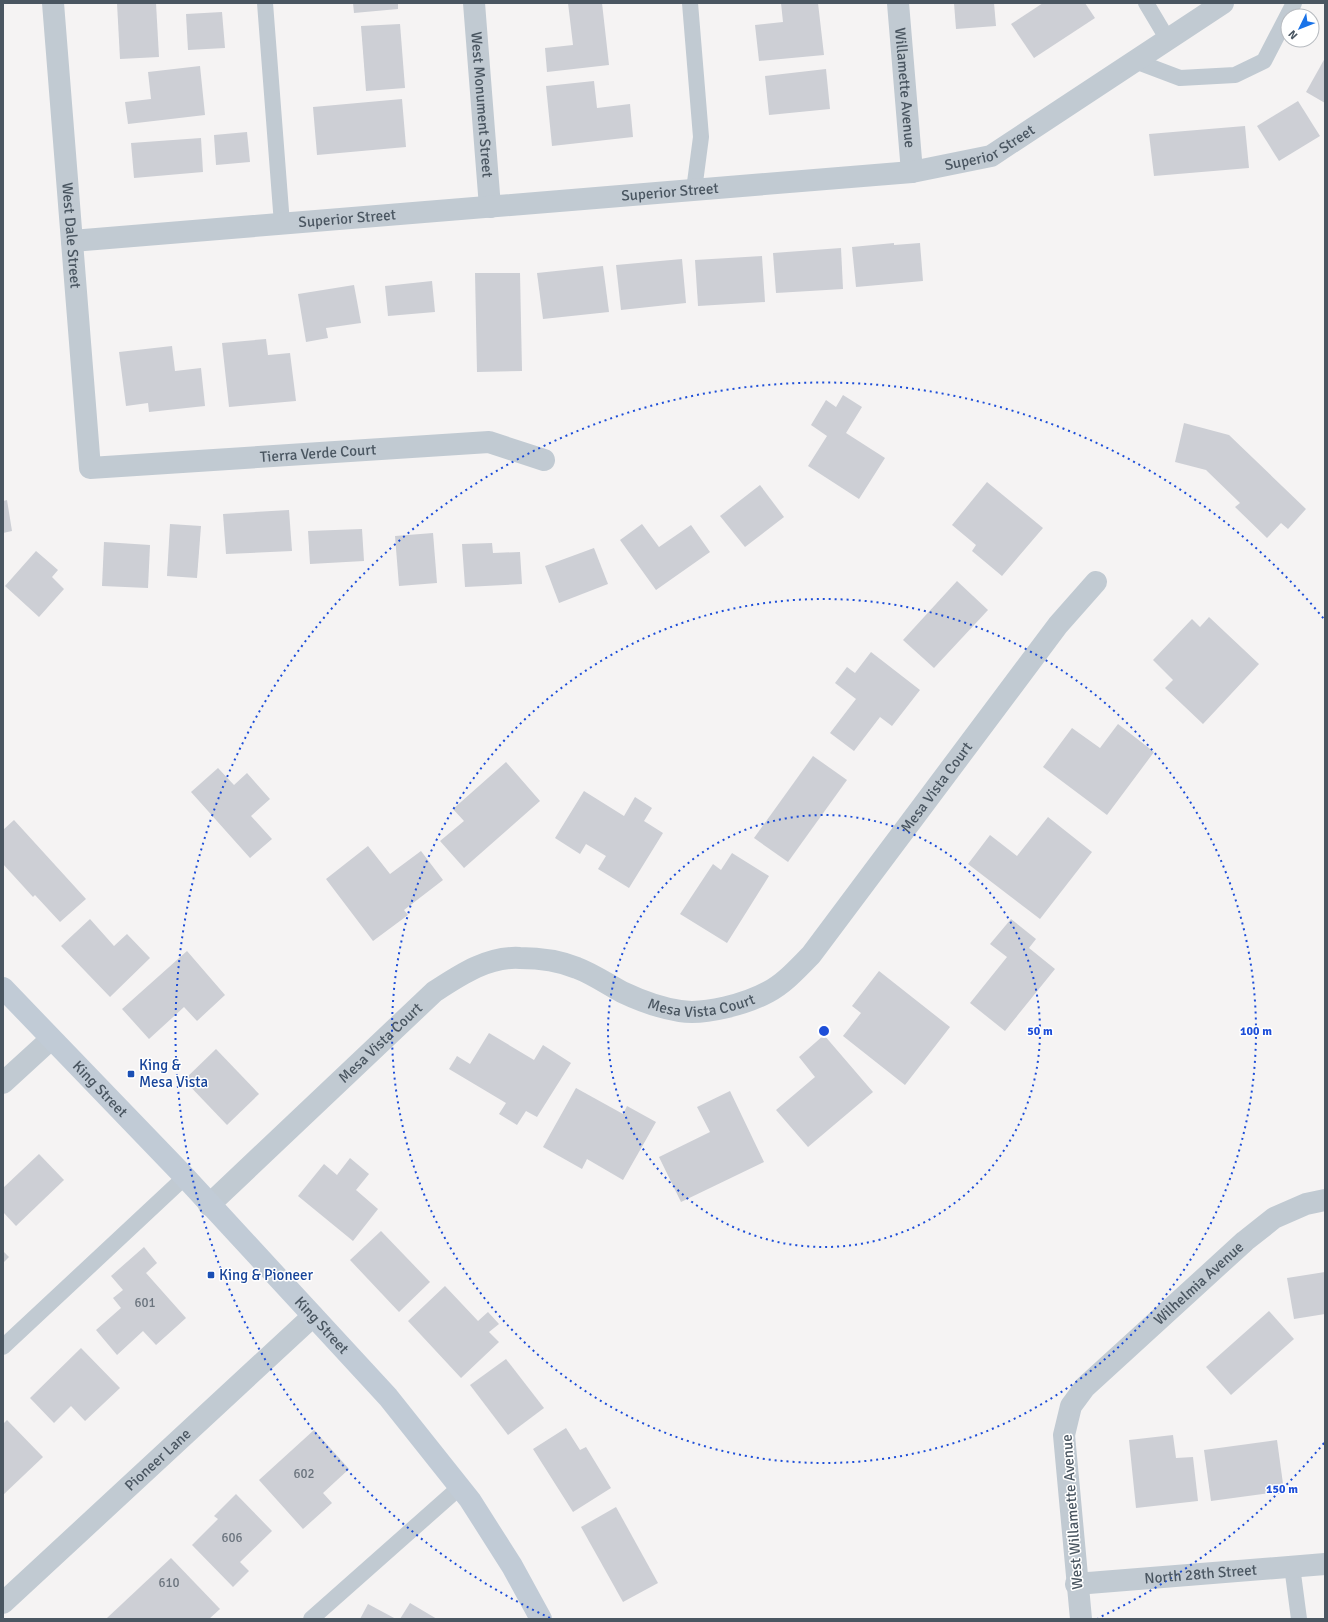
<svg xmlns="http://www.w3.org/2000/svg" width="1328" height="1622" font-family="Signika,sans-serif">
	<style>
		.building { fill: #cdcfd5 }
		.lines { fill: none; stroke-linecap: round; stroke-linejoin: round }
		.lane { stroke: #c1cad2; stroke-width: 16 }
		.street { stroke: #c1cad2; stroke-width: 22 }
		.secondary { stroke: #c1cbd6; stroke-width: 22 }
		.ring { fill: none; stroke: #1d4ed8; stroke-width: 2; stroke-dasharray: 2 4 }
		.transit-dot { fill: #1a4fb4; stroke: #fff; stroke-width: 1.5 }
		.labels { text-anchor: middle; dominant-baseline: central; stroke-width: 3; stroke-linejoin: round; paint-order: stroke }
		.number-label { font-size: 13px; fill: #6b747e }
		.street-label { font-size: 15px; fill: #4a5661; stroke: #fff }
		.transit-label { font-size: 15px; fill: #164399; stroke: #fff; text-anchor: start }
		.centre { fill: #1d4ed8; stroke: #fff; stroke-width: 2 }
		.ring-label { font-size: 12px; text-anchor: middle; font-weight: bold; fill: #1d4ed8; stroke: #fff; stroke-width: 3; stroke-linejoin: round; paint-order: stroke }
	</style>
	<rect width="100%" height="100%" fill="#f5f3f3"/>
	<g class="building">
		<path d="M117,3h39l3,54 -39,2z"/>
		<path d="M353,3h45v6l-44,4z"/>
		<path d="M568,3h34l7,62 -62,7 -2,-24 28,-3z"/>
		<path d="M781,3h37l6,52 -65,6 -4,-36 28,-3z"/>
		<path d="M954,3h40l2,23 -40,3z"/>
		<path d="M1043,3h42l10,15 -61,40 -23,-34z"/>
		<path d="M222,12l3,36 -37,2 -2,-36z"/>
		<path d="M400,24l5,64 -39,3 -5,-65z"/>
		<path d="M1325,58v45l-19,-11z"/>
		<path d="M200,66l5,49 -77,9 -3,-22 26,-3 -3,-27z"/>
		<path d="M826,69l4,40 -61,6 -4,-39z"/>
		<path d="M594,81l3,27 33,-4 3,33 -81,9 -6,-60z"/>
		<path d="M402,99l4,48 -89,8 -4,-48z"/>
		<path d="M1298,101l22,35 -41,25 -22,-35z"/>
		<path d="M1245,126l4,42 -95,8 -5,-42z"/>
		<path d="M247,132l3,30 -34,3 -2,-30z"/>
		<path d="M201,138l2,34 -69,6 -3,-35z"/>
		<path d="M894,243v2l26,-2 3,38 -67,6 -4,-40z"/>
		<path d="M841,248l2,41 -67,4 -3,-40z"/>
		<path d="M762,256l3,46 -67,4 -3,-46z"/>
		<path d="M682,259l4,44 -65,7 -5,-45z"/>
		<path d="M603,266l6,46 -66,7 -6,-46z"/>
		<path d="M475,273h45l2,98 -45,1z"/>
		<path d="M432,281l3,31 -47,4 -3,-30z"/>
		<path d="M354,285l7,38 -35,5 2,10 -22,4 -8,-48z"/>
		<path d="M266,339l2,16 22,-2 6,48 -67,6 -7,-64z"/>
		<path d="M172,346l3,25 26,-3 4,38 -56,6 -1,-9 -22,3 -7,-54z"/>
		<path d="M843,395l19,12 -16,26 39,25 -26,41 -51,-33 19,-30 -16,-11 15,-25 10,7z"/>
		<path d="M1184,423l45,12 77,74 -18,20 -7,-6 -14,15 -32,-31 5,-4 -34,-33 -31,-8z"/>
		<path d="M987,482l56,46 -41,48 -30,-25 4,-6 -24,-20z"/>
		<path d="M760,485l24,32 -39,30 -25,-31z"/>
		<path d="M7,500l5,31 -9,2v-32z"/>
		<path d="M289,510l3,41 -66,3 -3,-40z"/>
		<path d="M170,524l31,2 -4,52 -30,-2z"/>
		<path d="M642,524l17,23 32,-22 19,27 -54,38 -36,-50z"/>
		<path d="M362,529l2,32 -54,3 -2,-33z"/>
		<path d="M433,533l4,50 -38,3 -4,-50z"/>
		<path d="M104,542l46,3 -2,43 -46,-2z"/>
		<path d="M492,543l1,10 27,-1 2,32 -57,3 -3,-43z"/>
		<path d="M594,548l14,36 -49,19 -14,-37z"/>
		<path d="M36,551l22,19 -6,7 12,12 -25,28 -34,-31z"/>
		<path d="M957,581l31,29 -54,58 -31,-28z"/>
		<path d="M1209,617l50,47 -56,60 -38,-36 8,-8 -20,-20 39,-41 8,8z"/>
		<path d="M871,652l49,38 -28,36 -12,-9 -26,34 -24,-18 26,-34 -21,-16 12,-16 8,6z"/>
		<path d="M1118,724l36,28 -47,63 -64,-48 29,-39 28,20z"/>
		<path d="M813,756l34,24 -59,82 -34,-24z"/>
		<path d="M506,762l34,39 -76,67 -24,-27 24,-20 -11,-12z"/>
		<path d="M218,768l16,17 13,-12 23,26 -19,17 21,23 -22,19 -59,-66z"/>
		<path d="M584,791l40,25 11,-19 17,11 -8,13 19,12 -34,55 -31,-19 8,-13 -20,-12 -6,10 -25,-16z"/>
		<path d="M1048,817l44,35 -52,67 -72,-55 22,-29 27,21z"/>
		<path d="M14,820l72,79 -26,23 -25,-27 -2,2 -30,-33v-34z"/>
		<path d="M368,846l22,28 31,-23 22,29 -39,30 4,5 -35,26 -47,-62z"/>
		<path d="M732,853l37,23 -42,67 -47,-29 33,-50 8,6z"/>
		<path d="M90,919l24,27 13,-12 23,24 -40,39 -49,-51z"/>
		<path d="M1011,919l25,20 -7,9 26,21 -50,62 -35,-28 37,-46 -17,-13z"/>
		<path d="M187,951l38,44 -28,26 -13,-14 -35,32 -27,-30z"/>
		<path d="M879,971l71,56 -45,58 -62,-49 18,-23 -9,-7z"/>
		<path d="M489,1033l45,27 9,-15 28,18 -34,54 -11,-6 -9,14 -18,-11 7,-11 -57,-34 8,-13 13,8z"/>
		<path d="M824,1035l49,57 -65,55 -32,-37 39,-33 -16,-20z"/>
		<path d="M216,1049l43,45 -32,31 -43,-45z"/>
		<path d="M576,1088l47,26 4,-8 29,16 -33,58 -36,-21 -5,10 -39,-22z"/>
		<path d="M730,1091l34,71 -83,40 -22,-45 51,-25 -13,-25z"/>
		<path d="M39,1154l25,26 -48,46 -13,-14v-24z"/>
		<path d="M350,1158l19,16 -13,16 22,19 -25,32 -55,-45 26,-32 13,11z"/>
		<path d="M381,1231l49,51 -31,30 -49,-52z"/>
		<path d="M144,1247l13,16 -11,10 40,45 -30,27 -13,-14 -26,24 -21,-25 25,-22 -8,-10 10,-8 -12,-14z"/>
		<path d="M3,1251l6,6 -6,6z"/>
		<path d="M1325,1272v42l-31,5 -7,-41z"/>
		<path d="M445,1286l33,35 10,-9 11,12 -10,8 10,10 -38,36 -53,-57z"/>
		<path d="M1269,1311l25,28 -63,56 -25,-28z"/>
		<path d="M81,1348l39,40 -35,33 -14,-15 -17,17 -24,-25z"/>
		<path d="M506,1359l38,49 -36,27 -38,-50z"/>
		<path d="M7,1420l36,37 -40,38v-71z"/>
		<path d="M566,1428l14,22 6,-3 25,41 -38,24 -40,-63z"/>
		<path d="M314,1430l35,39 -26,24 9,10 -29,26 -44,-49z"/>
		<path d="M1173,1435l3,23 17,-1 5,44 -62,7 -7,-68z"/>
		<path d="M1277,1440l7,51 -73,10 -7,-51z"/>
		<path d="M236,1494l36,37 -32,31 9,9 -16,16 -41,-42 26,-26 -4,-3z"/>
		<path d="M616,1507l42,76 -35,19 -42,-75z"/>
		<path d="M171,1558l49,51 -11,10h-101l-1,-1z"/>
		<path d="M410,1603l27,16h-37z"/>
		<path d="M368,1604l28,15h-36z"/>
	</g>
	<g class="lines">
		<g class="lane">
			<path d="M265,3l17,221"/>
			<path d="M690,3l11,134 -7,53"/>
			<path d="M1146,3l22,37"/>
			<path d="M1135,61l45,17 55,-3 29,-14 30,-58"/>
			<path d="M3,1347l182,-170"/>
			<path d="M1292,1566l7,53"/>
			<path d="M311,1619l149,-132"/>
		</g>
		<g class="street">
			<path id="s1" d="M53,3l37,465 399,-26 55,18"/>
			<path id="s2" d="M474,3l16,204"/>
			<path id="s3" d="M898,3l14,169"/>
			<path id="s4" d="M72,241l840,-69 79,-16 232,-153"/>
			<path d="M3,1083l48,-44"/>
			<path id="s5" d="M209,1205l225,-213c26,-17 54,-36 86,-34 18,0 40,3 57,10 16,6 30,16 45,24 19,9 38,16 58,19 25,4 66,-7 88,-19 17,-9 30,-24 43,-37l247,-330 38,-43"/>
			<path id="s6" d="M1076,1584l249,-20"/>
			<path id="s7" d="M3,1603l310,-287"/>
			<path id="s8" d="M1081,1619l-17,-184 7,-29 14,-19 160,-146 29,-23 32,-14 19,-4"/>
		</g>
		<path class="secondary" id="s9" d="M3,988l182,189 203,220 82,103 42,66 29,53"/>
	</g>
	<g class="ring">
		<circle cx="824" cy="1031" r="216"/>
		<circle cx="824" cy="1031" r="432"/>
		<path d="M1324 1443A648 648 0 0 1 1098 1618M550 1618A648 648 0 1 1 1324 619"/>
	</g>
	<g class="transit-dot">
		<rect x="127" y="1070" width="8" height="8" rx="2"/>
		<rect x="207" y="1271" width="8" height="8" rx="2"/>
	</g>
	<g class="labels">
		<g class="number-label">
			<text x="145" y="1303">601</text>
			<text x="304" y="1474">602</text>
			<text x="232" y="1538">606</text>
			<text x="169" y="1583">610</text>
		</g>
		<g class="street-label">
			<text stroke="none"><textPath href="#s3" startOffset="85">Willamette Avenue</textPath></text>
			<text stroke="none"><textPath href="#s2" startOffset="102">West Monument Street</textPath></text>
			<text stroke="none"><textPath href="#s4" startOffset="925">Superior Street</textPath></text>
			<text stroke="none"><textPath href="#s4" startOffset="600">Superior Street</textPath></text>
			<text stroke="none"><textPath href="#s4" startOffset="276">Superior Street</textPath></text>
			<text stroke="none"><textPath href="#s1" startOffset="233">West Dale Street</textPath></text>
			<text stroke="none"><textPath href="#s1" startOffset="695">Tierra Verde Court</textPath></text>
			<text stroke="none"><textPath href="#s5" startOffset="932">Mesa Vista Court</textPath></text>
			<text stroke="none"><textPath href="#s5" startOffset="596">Mesa Vista Court</textPath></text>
			<text stroke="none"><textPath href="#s5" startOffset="236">Mesa Vista Court</textPath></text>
			<text stroke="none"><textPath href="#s9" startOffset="140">King Street</textPath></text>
			<text stroke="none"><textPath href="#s8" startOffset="392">Wilhelmia Avenue</textPath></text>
			<text stroke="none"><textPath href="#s9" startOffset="464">King Street</textPath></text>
			<text stroke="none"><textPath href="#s7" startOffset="211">Pioneer Lane</textPath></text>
			<text transform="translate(1072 1512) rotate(-94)">West Willamette Avenue</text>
			<text stroke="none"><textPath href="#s6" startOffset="125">North 28th Street</textPath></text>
		</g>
		<g class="transit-label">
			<text x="139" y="1065">King &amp;<tspan x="139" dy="17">Mesa Vista</tspan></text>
			<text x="219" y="1275">King &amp; Pioneer</text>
		</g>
	</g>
	<circle cx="824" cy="1031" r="6" class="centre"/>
	<g class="ring-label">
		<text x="1040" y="1035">50 m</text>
		<text x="1256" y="1035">100 m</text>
		<text x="1282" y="1493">150 m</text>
	</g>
	<rect width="1328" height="1622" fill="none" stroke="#4a5661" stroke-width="8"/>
	<g transform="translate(1300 28) rotate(227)"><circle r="19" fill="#ffffff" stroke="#b7bbc0"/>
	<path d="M0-3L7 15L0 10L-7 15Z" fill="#1a73e8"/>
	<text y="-6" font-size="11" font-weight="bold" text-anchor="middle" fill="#4a5661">N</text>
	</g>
</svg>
